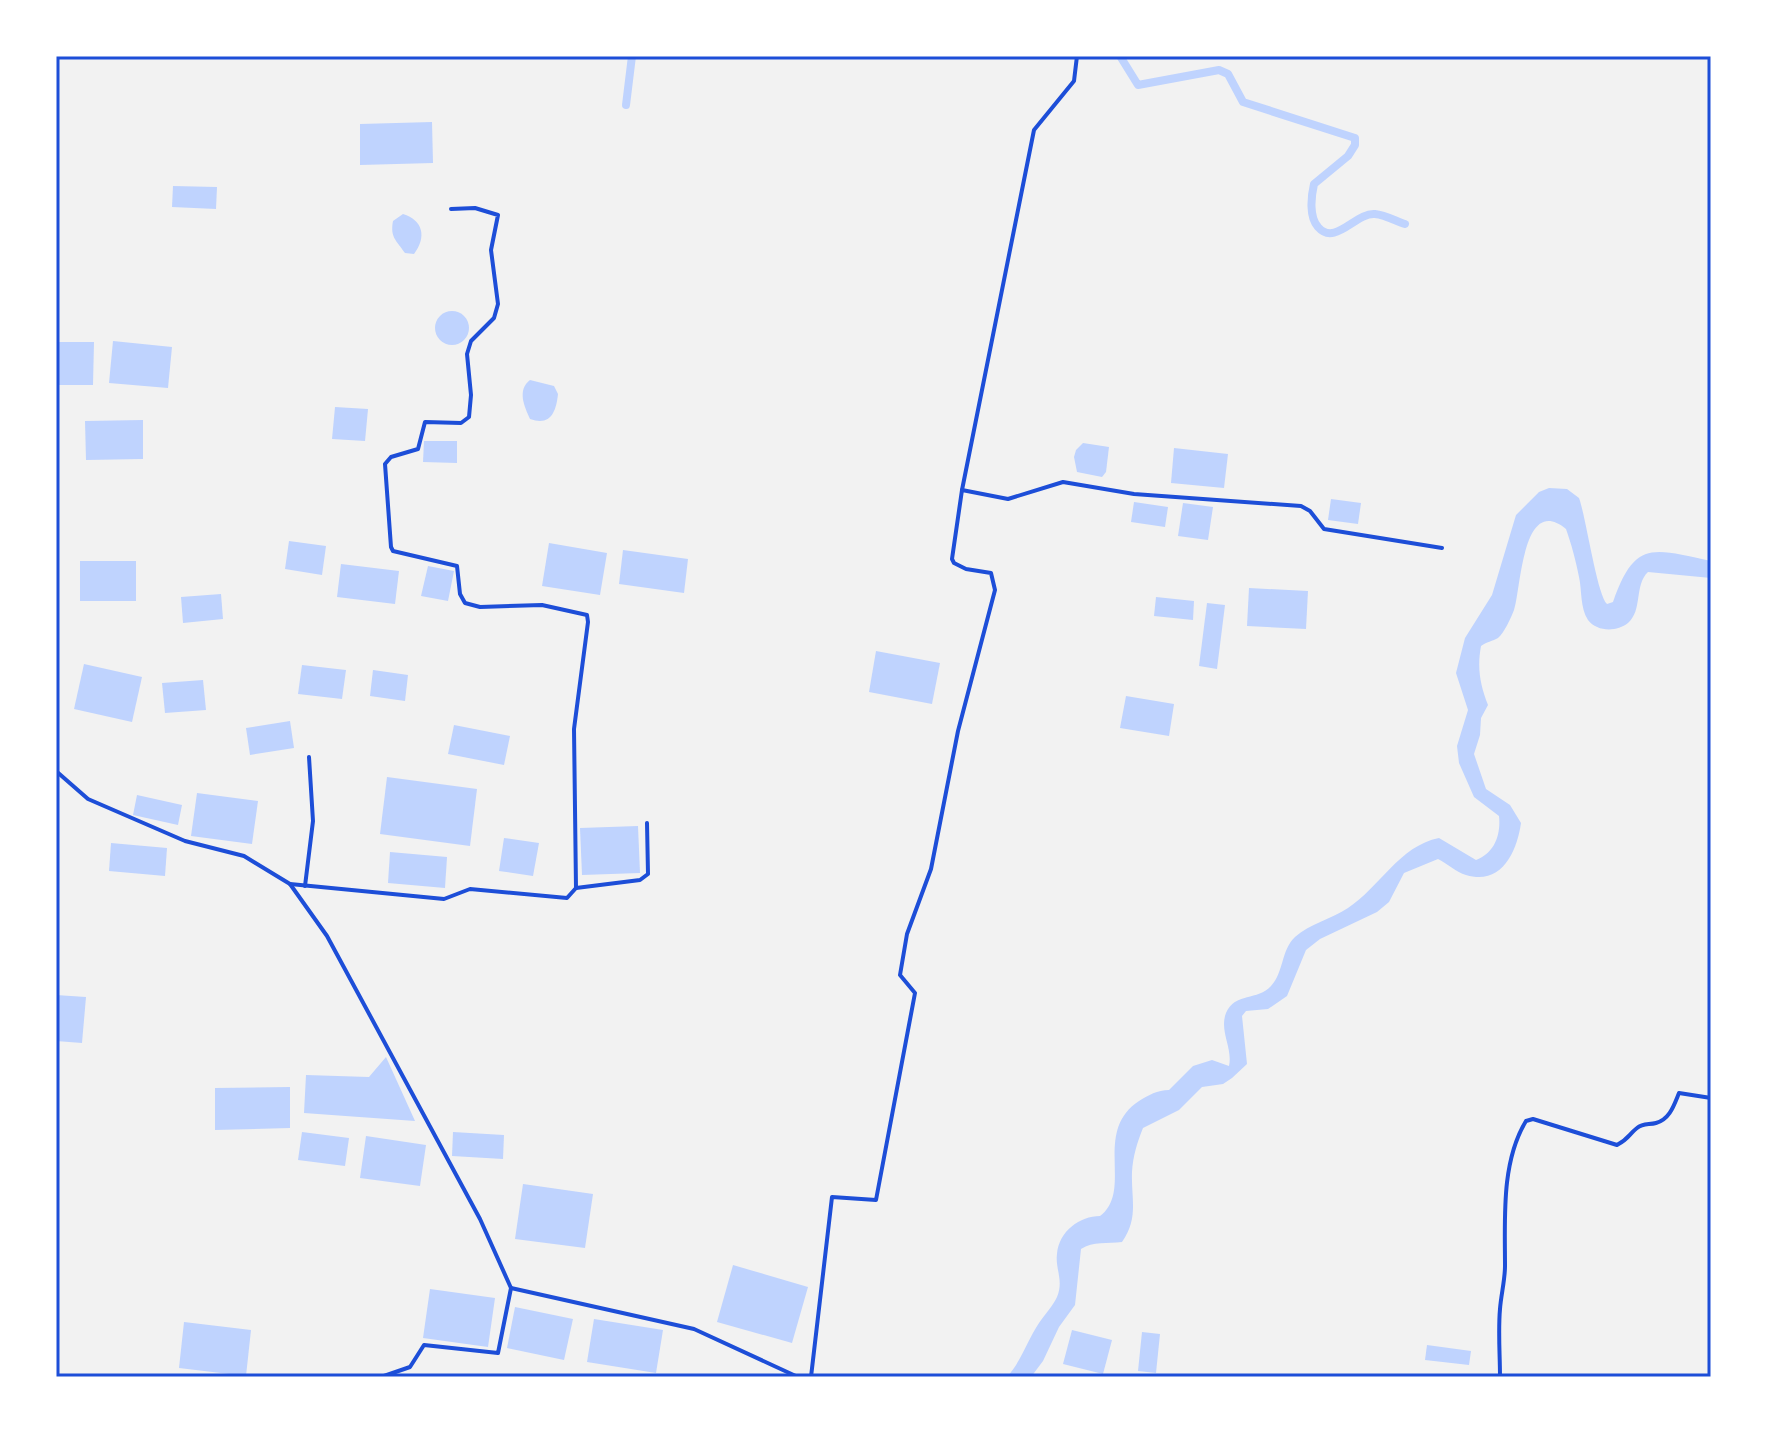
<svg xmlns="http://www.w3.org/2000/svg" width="1767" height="1433" font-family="Inter,sans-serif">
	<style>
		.water { fill: #bfd3fe }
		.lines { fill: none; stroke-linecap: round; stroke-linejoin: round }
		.canal { stroke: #bfd3fe; stroke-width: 8 }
		.minor { stroke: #1d4ed8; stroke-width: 4 }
		.neatline { fill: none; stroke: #1d4ed8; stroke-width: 3 }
	</style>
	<rect width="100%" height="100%" fill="#f2f2f2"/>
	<g class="water">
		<path d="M432,122l1,41 -73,2v-41z"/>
		<path d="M173,186l44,1 -1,22 -44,-2z"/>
		<path d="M403,214c20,6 24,23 11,40l-9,-1c-9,-13 -15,-16 -12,-32z"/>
		<circle cx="452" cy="328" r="17"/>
		<path d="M113,341l59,6 -4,41 -59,-5z"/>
		<path d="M56,342h38l-1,43h-37z"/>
		<path d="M530,380l24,6 4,8c-2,19 -8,32 -28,25 -6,-13 -13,-29 0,-39z"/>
		<path d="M335,407l33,2 -3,32 -33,-2z"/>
		<path d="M143,420v39l-57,1 -1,-39z"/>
		<path d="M424,441h33v22l-34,-1z"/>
		<path d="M1083,443l26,4 -3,25 -4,5 -25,-5 -3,-15 2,-7z"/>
		<path d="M1174,448l54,6 -4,34 -53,-5z"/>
		<path d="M1549,488l18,1 12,9c7,19 18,97 28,106l6,-2c22,-63 40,-53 98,-41v17l-63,-6c-14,13 -5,38 -20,51 -11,9 -31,9 -40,-3 -8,-12 -6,-30 -9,-43 -3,-16 -8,-34 -13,-48 -44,-36 -45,61 -52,81 -3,8 -10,23 -16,28 -5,3 -12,4 -17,8 -4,22 -1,38 7,59l-7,13 -1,17 -6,19 12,35 24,16 11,18c-4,29 -20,63 -55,52 -10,-3 -18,-11 -28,-16l-34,14 -15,29 -12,10 -57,27 -14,11 -19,46 -19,13 -22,2 -4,5 5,48 -15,14 -9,6 -21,3 -23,23 -36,18c-6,15 -10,28 -11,44 -1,27 7,46 -10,70 -14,2 -29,-1 -41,7l-6,56 -16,22 -16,34 -12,16h-24c15,-17 20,-36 32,-54 6,-9 14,-17 18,-26 7,-17 -2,-28 0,-43 2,-23 23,-38 43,-38 34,-26 -8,-84 39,-115 10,-6 18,-11 30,-11l24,-24 19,-6 17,6c4,-18 -10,-35 -3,-53 9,-21 32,-12 45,-27 13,-14 10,-36 24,-49 14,-13 37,-18 53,-29 32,-21 51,-62 91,-70l37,22c19,-7 25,-26 23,-44l-25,-19 -15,-34 -2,-17 11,-36 -12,-37 9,-35 27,-43 24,-80 23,-23z"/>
		<path d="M1331,499l30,4 -3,21 -30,-4z"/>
		<path d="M1134,502l34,5 -3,20 -34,-5z"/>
		<path d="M1183,503l30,4 -5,33 -30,-4z"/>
		<path d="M289,541l37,5 -4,29 -37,-6z"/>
		<path d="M549,543l58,10 -7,42 -58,-9z"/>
		<path d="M623,550l65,9 -4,34 -65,-9z"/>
		<rect x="80" y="561" width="56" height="40"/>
		<path d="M341,564l58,7 -4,33 -58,-7z"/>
		<path d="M428,566l26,5 -6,30 -27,-5z"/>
		<path d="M1249,588l59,3 -2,38 -59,-3z"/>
		<path d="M221,594l2,25 -40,4 -2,-26z"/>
		<path d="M1156,597l38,4 -1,19 -39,-4z"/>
		<path d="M1207,603l18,2 -8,64 -18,-3z"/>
		<path d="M876,651l64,12 -8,41 -63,-12z"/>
		<path d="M84,664l58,13 -10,45 -58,-13z"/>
		<path d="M302,665l44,5 -4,29 -44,-5z"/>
		<path d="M373,670l35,5 -3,26 -35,-5z"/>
		<path d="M203,680l3,30 -41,3 -3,-30z"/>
		<path d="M1126,696l48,8 -5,32 -49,-8z"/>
		<path d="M290,721l4,27 -44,7 -4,-27z"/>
		<path d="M454,725l56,11 -6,29 -56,-11z"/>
		<path d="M387,777l90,12 -7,57 -90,-12z"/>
		<path d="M197,793l61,8 -6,43 -61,-8z"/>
		<path d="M137,795l45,10 -4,20 -45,-10z"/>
		<path d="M638,826l2,47 -58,2 -2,-47z"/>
		<path d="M504,838l35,5 -6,33 -34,-5z"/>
		<path d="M111,843l56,5 -2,28 -56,-5z"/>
		<path d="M390,852l57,5 -2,31 -57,-5z"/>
		<path d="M56,995l30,2 -4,46 -26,-2z"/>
		<path d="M386,1057l29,64 -111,-8 2,-38 63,2z"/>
		<path d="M290,1087v41l-75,2v-42z"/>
		<path d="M302,1132l47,6 -4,28 -47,-6z"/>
		<path d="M453,1132l51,3 -1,24 -51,-3z"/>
		<path d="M366,1136l60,9 -6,41 -60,-8z"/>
		<path d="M523,1184l70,10 -8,54 -70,-9z"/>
		<path d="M733,1265l75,22 -16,56 -75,-21z"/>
		<path d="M430,1289l65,9 -7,49 -65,-9z"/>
		<path d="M515,1307l58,12 -9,41 -57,-12z"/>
		<path d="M594,1319l69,11 -7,43 -69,-11z"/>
		<path d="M184,1322l67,8 -5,46 -67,-8z"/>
		<path d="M1072,1330l40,10 -9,34 -40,-10z"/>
		<path d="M1142,1332l18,2 -4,39 -18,-2z"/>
		<path d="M1427,1345l44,6 -2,14 -44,-5z"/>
	</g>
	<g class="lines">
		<g class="canal">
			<path d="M1120,56l18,29 81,-15 9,4 15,28 112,36v7l-7,11 -34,28c-3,13 -5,33 4,43 17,20 38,-15 57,-13 10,1 21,7 30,10"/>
			<path d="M626,105l6,-49"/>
		</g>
		<g class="minor">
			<path d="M451,209l24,-1 23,7 -7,35 7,54 -4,14 -23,23 -4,13 4,41 -2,22 -8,6 -36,-1 -7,27 -27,8 -6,7 6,83 2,4 64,15 3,28 5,9 15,4 62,-2 45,10 1,7 -14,107 2,159"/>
			<path d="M962,490l72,-360 40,-49 3,-25"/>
			<path d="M56,771l32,28 97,42 59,15 46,28 37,52 153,283 31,69 183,41 104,48"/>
			<path d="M290,884l154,15 26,-10 97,9 9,-10 64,-8 8,-6 -1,-51"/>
			<path d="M305,886l8,-65 -4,-64"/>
			<path d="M167,1377h1"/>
			<path d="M381,1377l29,-10 14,-22 74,8 13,-65"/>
			<path d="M811,1377l21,-180 44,3 39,-207 -15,-18 7,-41 24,-65 27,-138 37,-141 -4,-17 -25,-4 -12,-6 -2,-4 10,-69 46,9 55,-17 71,12 167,12 9,5 14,18 118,19"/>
			<path d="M1500,1377c0,-22 -2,-46 0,-68 1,-14 5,-29 5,-43 0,-47 -4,-104 21,-145l7,-2 84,26c13,-7 11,-10 20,-17 6,-5 12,-3 19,-5 14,-4 18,-18 23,-30l32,5"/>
		</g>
	</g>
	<rect width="1767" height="1433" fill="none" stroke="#ffffff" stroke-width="116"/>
	<rect x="58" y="58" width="1651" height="1317" class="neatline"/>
</svg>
